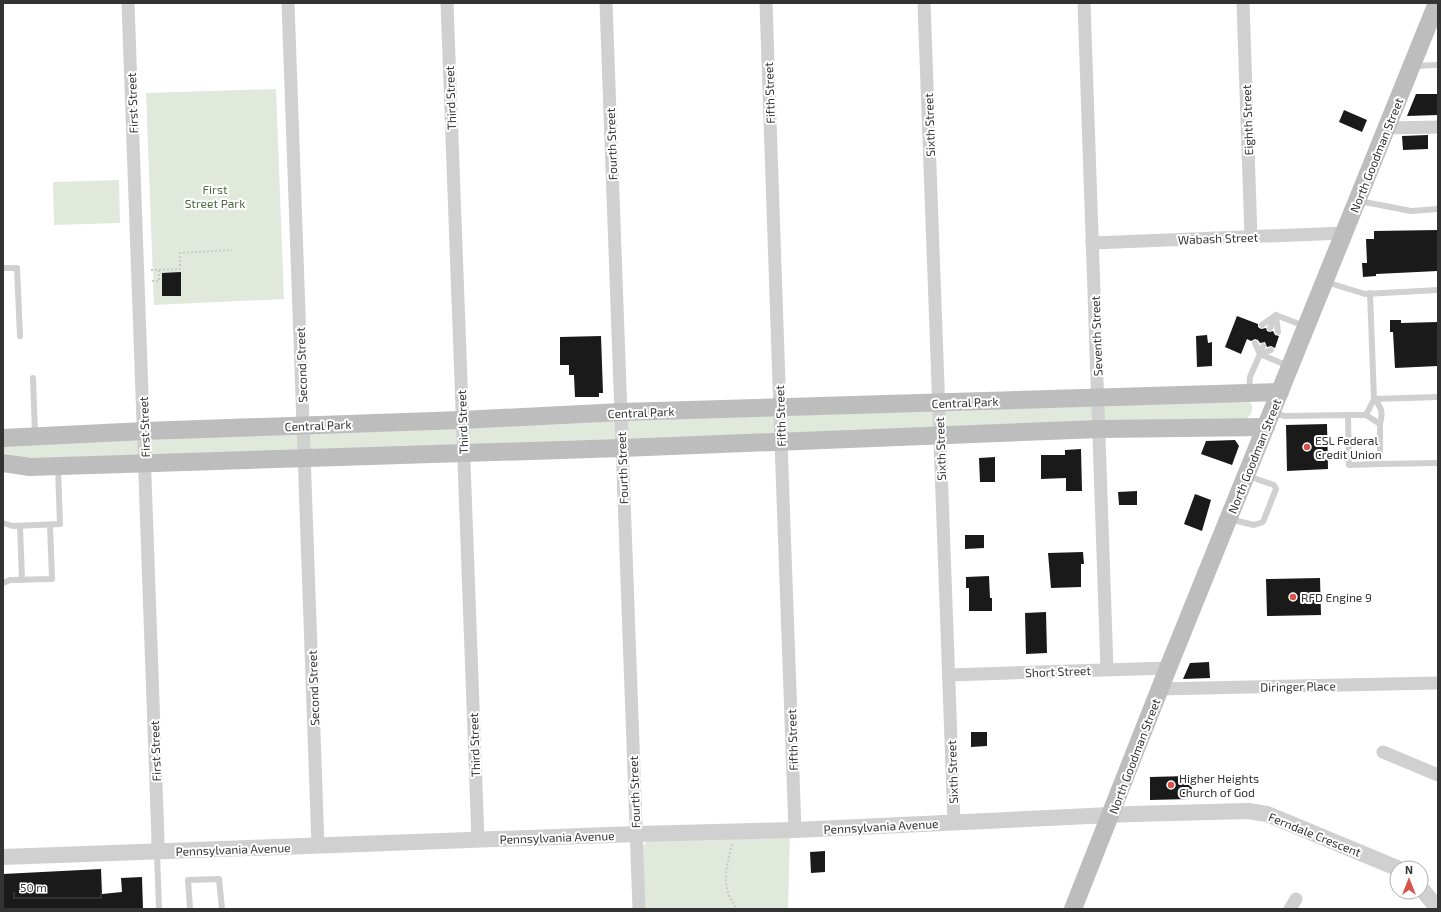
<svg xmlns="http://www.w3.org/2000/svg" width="1441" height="912" font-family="'Exo 2',sans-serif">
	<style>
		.green { fill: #e1e9dd }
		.building { fill: #1a1a1a }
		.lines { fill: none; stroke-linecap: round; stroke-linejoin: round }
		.path { stroke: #cacaca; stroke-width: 2; stroke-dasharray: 2 2; stroke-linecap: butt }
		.service { stroke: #d0d0d0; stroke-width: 6 }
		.minor { stroke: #d0d0d0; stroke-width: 13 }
		.tertiary { stroke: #d0d0d0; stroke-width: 16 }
		.secondary { stroke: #bdbdbd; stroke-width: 18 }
		.poi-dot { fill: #d75248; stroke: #fff; stroke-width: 1.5 }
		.labels { text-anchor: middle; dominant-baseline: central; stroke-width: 4; stroke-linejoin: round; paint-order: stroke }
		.street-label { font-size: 12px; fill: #333; stroke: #fff }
		.park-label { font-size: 12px; fill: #506c43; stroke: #fff }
		.poi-label { font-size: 12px; fill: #333; stroke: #fff; text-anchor: start }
	</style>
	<rect width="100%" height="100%" fill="#fff"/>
	<g class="green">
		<path d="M276,89l8,210 -130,6 -8,-212z"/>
		<path d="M119,180l1,43 -66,2 -1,-43z"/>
		<path d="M1244,397c10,7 11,12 3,22l-1208,42 -36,-8v-12z"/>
		<path d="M790,835l-2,74h-143l-2,-63 4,-5z"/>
	</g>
	<g class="building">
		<path d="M1416,94h22v21l-31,1z"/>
		<path d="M1344,110l23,10 -5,12 -23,-10z"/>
		<path d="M1428,135v14l-25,1 -1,-14z"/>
		<path d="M1438,230v41l-62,3v2l-13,1 -1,-14h5l-1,-24h8v-8z"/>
		<path d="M181,272v24h-19v-23z"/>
		<path d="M1237,316l21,8v3l3,2 5,-1 1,3 3,1 3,-1 2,4 4,1 -4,12 -4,-2 -4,1 -2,-5 -5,1 -2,-3 -3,-1 -4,2 -4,-2 -6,15 -16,-7z"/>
		<path d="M1390,320h11v3l37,-1v44l-43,2 -2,-36h-3z"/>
		<path d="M1207,335l1,8 4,-1v24l-15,1 -1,-31z"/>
		<path d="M601,336l2,57h-4v4h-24l-1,-22h-5v-10h-9v-28z"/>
		<path d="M1327,424l1,45 -41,2 -1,-46z"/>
		<path d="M1235,440l4,6 -7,19 -31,-11 5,-13z"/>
		<path d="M1081,449l1,42h-16v-13l-25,1v-24h24v-5z"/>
		<path d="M995,457v25h-15l-1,-24z"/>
		<path d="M1137,491v14h-18l-1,-13z"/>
		<path d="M1195,494l16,6 -9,31 -18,-7z"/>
		<path d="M965,535h19v13l-19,1z"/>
		<path d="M1083,552l1,12h-3v23l-30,1 -3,-35z"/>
		<path d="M989,576l1,22h2v13h-23v-23h-3v-11z"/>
		<path d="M1320,578l1,37 -54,1 -1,-37z"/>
		<path d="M1046,612l1,41 -21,1 -1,-41z"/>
		<path d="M1209,662l1,16 -27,1 7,-16z"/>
		<path d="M971,732h16v14l-16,1z"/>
		<path d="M1188,776v4h3l1,11h-3v8l-39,1v-23z"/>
		<path d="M825,851v21l-14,1 -1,-21z"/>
		<path d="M101,869l1,25 20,-2 -1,-14 21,-1 1,32h-140v-35z"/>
	</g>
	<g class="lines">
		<g class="path">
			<path d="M151,270l29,-1v-16l52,-3"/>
			<path d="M152,281h7v-11"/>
			<path d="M732,844c-6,25 -12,43 5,65"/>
		</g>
		<g class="service">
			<path d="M1414,66l24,-1"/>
			<path d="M1359,201l52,10 27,-2"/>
			<path d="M3,268h14l3,68"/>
			<path d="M1326,282l39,12 73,-4"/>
			<path d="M1370,293l4,106 64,-2"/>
			<path d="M1262,325l14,-10 -6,13"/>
			<path d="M1278,332l-2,-17 28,11"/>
			<path d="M1255,343l5,11 3,-8"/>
			<path d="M1260,354l28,12"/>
			<path d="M33,378l2,56"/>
			<path d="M1249,391l1,-14 10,-23 11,-4"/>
			<path d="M1273,413l12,3 63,-1 1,50 31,-1"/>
			<path d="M1348,415h18l14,9c3,-12 2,-16 -6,-25l-8,16"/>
			<path d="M1380,424v40l58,-1"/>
			<path d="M1229,519l25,6 9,-3 13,-33 -2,-4 -26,-9"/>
			<path d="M3,523l10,3 47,-2 -2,-56"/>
			<path d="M20,526l2,54"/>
			<path d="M3,583l7,-3 42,-1 -2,-54"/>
			<path d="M157,853l2,56"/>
			<path d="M190,909l-2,-29 31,-1 3,30"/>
		</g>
		<g class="minor">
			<path d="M128,3l30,837 -1,11"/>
			<path d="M288,3l30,843"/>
			<path d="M447,3l31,837"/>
			<path d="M606,3l33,906"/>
			<path d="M766,3l15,439 14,388"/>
			<path d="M924,3l30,819"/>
			<path d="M1084,3l23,666"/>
			<path d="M1243,3l8,234"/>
			<path d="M1387,128l51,-1"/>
			<path d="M1092,243l252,-10"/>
			<path d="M949,675l219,-7"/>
			<path d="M1159,689l278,-6"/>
			<path d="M1383,752l55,23"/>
			<path d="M1290,909l6,-10"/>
		</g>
		<g class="tertiary">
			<path d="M3,857l633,-23 159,-4 337,-16 116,-3 19,3 130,54"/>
			<path d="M1421,888l17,21"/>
		</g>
		<g class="secondary">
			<path d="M3,438l141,-7 318,-11 159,-8 659,-20"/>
			<path d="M3,463l27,4 592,-19 477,-19 167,-2"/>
			<path d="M1073,909l95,-241 269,-665"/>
		</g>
	</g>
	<g class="poi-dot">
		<circle cx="1307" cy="447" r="4"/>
		<circle cx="1293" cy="597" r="4"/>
		<circle cx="1171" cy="785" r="4"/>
	</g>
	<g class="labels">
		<g class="street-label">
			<text transform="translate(769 93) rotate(-92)">Fifth Street</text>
			<text transform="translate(450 98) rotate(-92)">Third Street</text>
			<text transform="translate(132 103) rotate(-92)">First Street</text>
			<text transform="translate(1247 120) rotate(-92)">Eighth Street</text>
			<text transform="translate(929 125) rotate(-92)">Sixth Street</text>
			<text transform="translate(611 144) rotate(-92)">Fourth Street</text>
			<text transform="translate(1376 155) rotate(-68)">North Goodman Street</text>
			<text transform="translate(1218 238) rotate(-2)">Wabash Street</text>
			<text transform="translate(1096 336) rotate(-92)">Seventh Street</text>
			<text transform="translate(301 365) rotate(-92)">Second Street</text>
			<text transform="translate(965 402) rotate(-2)">Central Park</text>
			<text transform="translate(641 412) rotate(-2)">Central Park</text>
			<text transform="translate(780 416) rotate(-92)">Fifth Street</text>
			<text transform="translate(462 422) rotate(-92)">Third Street</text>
			<text transform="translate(318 425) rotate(-2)">Central Park</text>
			<text transform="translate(144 427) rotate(-92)">First Street</text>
			<text transform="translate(940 449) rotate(-92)">Sixth Street</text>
			<text transform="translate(1254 456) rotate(-68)">North Goodman Street</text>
			<text transform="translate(622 468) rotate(-92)">Fourth Street</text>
			<text transform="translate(1058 671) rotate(-2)">Short Street</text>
			<text transform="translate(1298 686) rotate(-1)">Diringer Place</text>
			<text transform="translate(313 688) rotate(-92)">Second Street</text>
			<text transform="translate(792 740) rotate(-92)">Fifth Street</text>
			<text transform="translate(474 745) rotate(-92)">Third Street</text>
			<text transform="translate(155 751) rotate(-92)">First Street</text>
			<text transform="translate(1134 756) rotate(-69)">North Goodman Street</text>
			<text transform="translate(952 772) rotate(-92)">Sixth Street</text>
			<text transform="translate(634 792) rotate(-92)">Fourth Street</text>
			<text transform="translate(881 826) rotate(-3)">Pennsylvania Avenue</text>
			<text transform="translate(1315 834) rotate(22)">Ferndale Crescent</text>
			<text transform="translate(557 837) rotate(-2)">Pennsylvania Avenue</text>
			<text transform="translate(233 849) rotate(-2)">Pennsylvania Avenue</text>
		</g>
		<g class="park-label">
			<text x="215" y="189">First<tspan x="215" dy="14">Street Park</tspan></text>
		</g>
		<g class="poi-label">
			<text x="1315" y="440">ESL Federal<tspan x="1315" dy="14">Credit Union</tspan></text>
			<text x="1301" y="597">RFD Engine 9</text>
			<text x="1179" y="778">Higher Heights<tspan x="1179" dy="14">Church of God</tspan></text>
		</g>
	</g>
	<rect width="1441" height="912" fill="none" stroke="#333333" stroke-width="8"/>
	<g transform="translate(1409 880)"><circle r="19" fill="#ffffff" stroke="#adadad"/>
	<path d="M0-3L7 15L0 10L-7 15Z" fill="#d75248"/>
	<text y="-6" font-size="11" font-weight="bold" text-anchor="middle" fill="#333333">N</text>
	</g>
	<path d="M14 892v6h87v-6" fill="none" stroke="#333333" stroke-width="2"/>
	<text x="20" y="892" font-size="12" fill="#333333" stroke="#ffffff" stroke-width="3" paint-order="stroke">50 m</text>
</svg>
